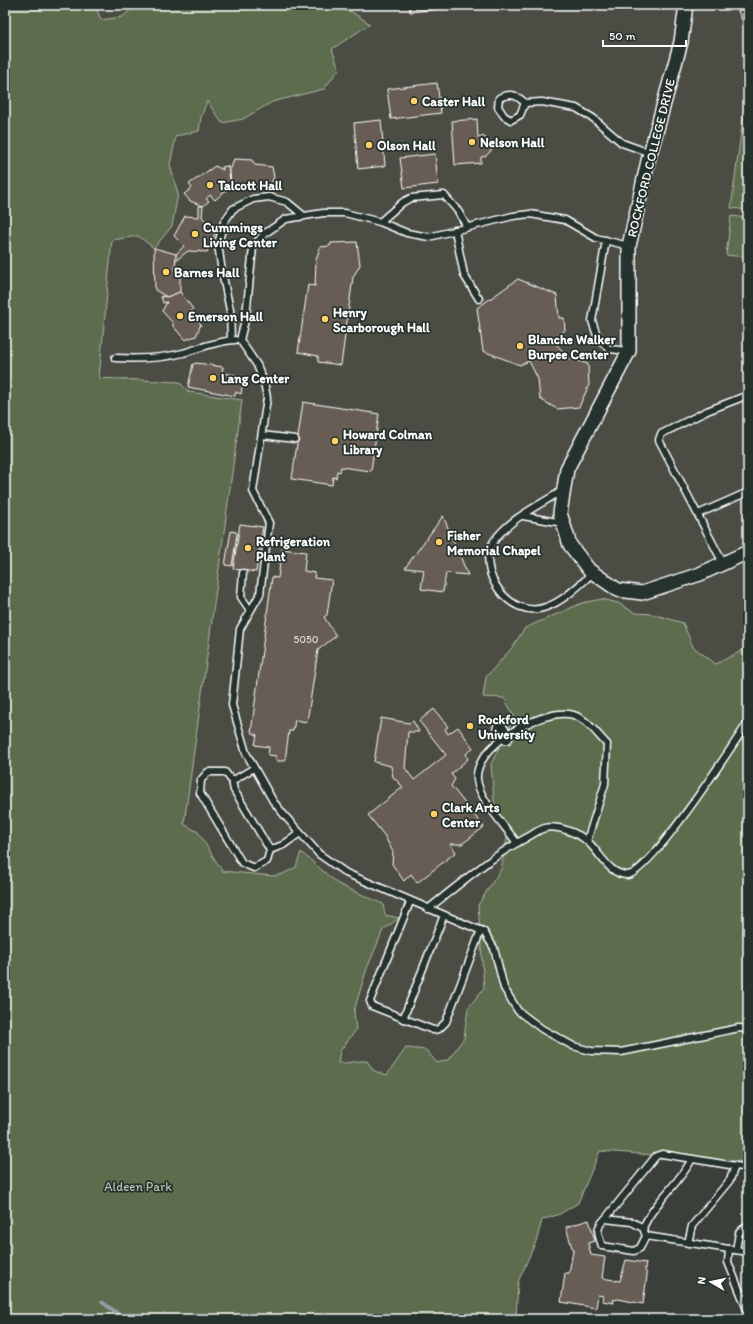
<svg xmlns="http://www.w3.org/2000/svg" width="753" height="1324" font-family="Itim,sans-serif">
  <style>
    .built { fill: #4c4d45 }
    .green { fill: #5d6c4e; stroke: #aeb6a6 }
    .lines { fill: none; stroke-linecap: round; stroke-linejoin: round }
    .stream { stroke: #91a3a7; stroke-width: 3.5 }
    .building { fill: #685d54; stroke: #fff }
    .service-casing { stroke: #fff; stroke-width: 9 }
    .minor-casing { stroke: #fff; stroke-width: 16 }
    .service { stroke: #26332d; stroke-width: 6 }
    .minor { stroke: #26332d; stroke-width: 13 }
    .poi-dot { fill: #ffd166; stroke: #26332d; stroke-width: 1.5 }
    .labels { text-anchor: middle; dominant-baseline: central; stroke-width: 3.5; stroke-linejoin: round; paint-order: stroke }
    .number-label { font-size: 11px; fill: #d9d6d4 }
    .poi-label { font-size: 13px; font-weight: bold; fill: #fff; stroke: #26332d; text-anchor: start }
    .street-label { font-size: 13px; fill: #fff; stroke: #26332d }
    .park-label { font-size: 13px; fill: #b6bdaf; stroke: #26332d }
  </style>
  <rect width="100%" height="100%" fill="#3a4039"/>
  <filter id="ink" filterUnits="userSpaceOnUse"><feTurbulence type="fractalNoise" baseFrequency=".025" numOctaves="2"/><feDisplacementMap in="SourceGraphic" scale="8" xChannelSelector="R" yChannelSelector="G"/><feConvolveMatrix kernelMatrix="1 2 1 2 8 2 1 2 1" color-interpolation-filters="sRGB"/></filter>
  <g filter="url(#ink)">
    <path class="built" d="M5 5H748V1143L140 1051 242 400 5 363Z"/>
    <g class="green">
      <path d="M5 5H95L101 20 122 17 137 5H340L341 10 352 12 370 24 332 49 339 69 324 89 272 102 243 119 222 123 207 101 201 117 199 131 176 136 170 165 178 194 172 226 154 248 138 236 112 240 99 378 179 382 189 392 242 400 184 824 198 832 222 871 273 876 283 874 296 867 301 852 338 884 383 904 385 915 399 918 383 930 366 971 354 1011 356 1030 340 1051 338 1063C349 1064 357 1060 367 1061L374 1071 387 1075 406 1048 426 1050 437 1063 448 1060 464 1038 468 1008 484 988 478 905 501 869 507 839 494 801 491 764 514 716 504 698 483 697 486 677 511 649 525 628 582 603 602 599 618 603 635 613 652 614 683 623 693 647 716 664 747 648 748 635V1162L600 1151 578 1203 560 1214 542 1220 537 1239 518 1282 516 1319H5Z"/>
      <path d="M744 110 748 111V210L731 208Z"/>
      <path d="M731 216 748 218 745 257 726 255Z"/>
    </g>
    <g class="lines">
      <path class="stream" d="M102 1302 125 1319"/>
    </g>
    <g class="building">
      <path d="M409 5H453V8L410 12Z"/>
      <path d="M735 5H748V33Z"/>
      <path d="M437 83 441 113 391 119 387 89Z"/>
      <path d="M477 119 478 138 483 136 495 146 486 156 481 157V163L455 165 452 121Z"/>
      <path d="M381 120 385 166 358 169 354 123Z"/>
      <path d="M435 154 438 184 404 188 400 158Z"/>
      <path d="M234 159 252 160 255 165 272 167 274 177 270 186 250 188 249 185 231 186 230 171Z"/>
      <path d="M215 166 223 170 222 167 228 166 231 186 215 200 210 195 206 199 209 201 203 206 190 201 184 194 192 188 189 184Z"/>
      <path d="M199 206H203L202 217 216 231 207 252 188 251 175 261 176 254 184 246 174 236 185 216 199 217Z"/>
      <path d="M357 242 360 265 353 277 341 365 318 362V356L298 352 308 285 315 286 316 260 320 247 330 246 331 243Z"/>
      <path d="M154 248 176 254 175 271 180 273V292L167 297 155 290Z"/>
      <path d="M518 279 557 295 559 318H564L565 330 553 341 569 358 588 364 589 385 579 407 557 409 540 399 538 379 529 361 520 365 483 351 477 308Z"/>
      <path d="M180 292 193 309 190 313 201 324 196 336 185 340 173 326V323L162 311 167 302 163 303 161 296 167 297Z"/>
      <path d="M197 363 223 367 222 373 236 375 235 380 243 381 241 394 236 392 235 396 188 387 193 364Z"/>
      <path d="M303 402 379 414 371 471 341 467 340 472 337 471 336 478 333 477 332 485 292 479Z"/>
      <path d="M443 516 468 575 446 573 443 592 421 589 424 570 405 568Z"/>
      <path d="M240 524 263 527 256 572 233 569Z"/>
      <path d="M231 531 236 532 237 534 232 566 225 565Z"/>
      <path d="M282 549 306 552 304 571 315 573 314 578 332 580 327 615 324 617 336 636 318 650 307 722 295 720 293 731H289L285 761H276V756L268 755 269 747 255 745 257 735 251 732 272 577 278 578Z"/>
      <path d="M434 709 448 727 445 729 448 734 458 727 473 748 466 754 468 759 451 774 455 779 451 786 484 827 462 844H450L456 852 417 883 411 874 404 881 392 864 393 852 384 835 368 815 403 787 393 777 391 766 374 762 381 718 409 723 413 721 416 726 419 732H408L405 768 414 780 446 755 419 721Z"/>
      <path d="M589 1220 595 1241 588 1243 591 1255 605 1257 602 1278 620 1281 626 1260 646 1263 645 1269 647 1276 643 1304 618 1299 613 1300 614 1303 602 1301 603 1296 598 1295 596 1308 561 1302 565 1273H569L573 1251 566 1227Z"/>
    </g>
    <g class="lines">
      <g class="service-casing">
        <g id="service">
          <path d="M525 103 520 115 511 120 504 116 498 107 499 98C510 93 516 94 525 103L542 102 576 108 593 118 622 143 650 153"/>
          <path d="M380 222 403 202 411 198 444 195 458 211 467 227"/>
          <path d="M455 230 464 275 479 299"/>
          <path d="M606 240 592 321 598 338 609 349 629 351"/>
          <path d="M629 246 596 238 565 220 530 214 513 216 429 237 407 233 380 222 345 213H323L286 219 264 234 253 247 246 316 240 340 257 365 264 382 267 398 253 491 269 523 260 594 240 629 232 705 246 753 273 801 285 816 319 854 346 873 484 932 494 948 504 988 518 1011 542 1029 573 1046 591 1051 621 1052 739 1028 748 1029"/>
          <path d="M231 340 230 310 222 272 218 244 224 222 233 209 253 199 269 197 287 202 304 216"/>
          <path d="M115 358C138 359 161 359 183 353 200 348 217 341 235 340"/>
          <path d="M262 435 295 439"/>
          <path d="M563 490C540 505 510 518 494 541 474 571 511 621 546 607 564 601 579 585 593 573"/>
          <path d="M698 514 748 492"/>
          <path d="M523 516 563 523"/>
          <path d="M723 563 659 440 661 434 707 411 748 395"/>
          <path d="M243 573 241 597 250 610"/>
          <path d="M254 768 232 781 234 790 270 850 283 845 300 833"/>
          <path d="M232 781 225 772H208L201 780 200 793 242 863 254 868 267 861 270 850"/>
          <path d="M517 843C505 826 478 798 477 779 474 746 540 710 569 714 585 716 596 733 607 744L605 784 587 841"/>
          <path d="M410 902 370 1001 372 1006 433 1030 439 1029 446 1022 481 930"/>
          <path d="M428 909C460 884 490 857 526 838 532 835 538 830 545 828 557 825 578 833 587 841 599 851 609 875 627 875 648 876 733 745 748 722"/>
          <path d="M403 1019 444 915"/>
          <path d="M605 1219 656 1156 662 1154 748 1168"/>
          <path d="M605 1219 632 1222 643 1228 646 1236 640 1248 634 1251 602 1246C598 1234 595 1228 605 1219Z"/>
          <path d="M643 1228C654 1202 679 1184 692 1159"/>
          <path d="M646 1236 748 1252"/>
          <path d="M688 1243 692 1226 730 1180 735 1166"/>
          <path d="M729 1249 728 1262 748 1312"/>
          <path d="M736 1250 739 1233 748 1224"/>
        </g>
      </g>
      <g class="minor-casing">
        <g id="minor">
          <path d="M686 5 681 42 648 161 629 246V351L567 469 560 513 570 545 589 570 618 590 642 593 700 574 748 552"/>
          <path d="M500 728 506 737"/>
        </g>
      </g>
      <use href="#service" class="service"/>
      <use href="#minor" class="minor"/>
    </g>
  </g>
  <g class="poi-dot">
    <circle cx="414" cy="101" r="4"/>
    <circle cx="472" cy="142" r="4"/>
    <circle cx="369" cy="145" r="4"/>
    <circle cx="210" cy="185" r="4"/>
    <circle cx="195" cy="234" r="4"/>
    <circle cx="166" cy="272" r="4"/>
    <circle cx="180" cy="316" r="4"/>
    <circle cx="325" cy="319" r="4"/>
    <circle cx="520" cy="346" r="4"/>
    <circle cx="213" cy="378" r="4"/>
    <circle cx="335" cy="441" r="4"/>
    <circle cx="439" cy="542" r="4"/>
    <circle cx="248" cy="548" r="4"/>
    <circle cx="470" cy="726" r="4"/>
    <circle cx="434" cy="814" r="4"/>
  </g>
  <g class="labels">
    <g class="number-label">
      <text x="306" y="639">5050</text>
    </g>
    <g class="poi-label">
      <text x="422" y="101">Caster Hall</text>
      <text x="480" y="142">Nelson Hall</text>
      <text x="377" y="145">Olson Hall</text>
      <text x="218" y="185">Talcott Hall</text>
      <text x="203" y="227">Cummings<tspan x="203" dy="15">Living Center</tspan></text>
      <text x="174" y="272">Barnes Hall</text>
      <text x="333" y="312">Henry<tspan x="333" dy="15">Scarborough Hall</tspan></text>
      <text x="188" y="316">Emerson Hall</text>
      <text x="528" y="339">Blanche Walker<tspan x="528" dy="15">Burpee Center</tspan></text>
      <text x="221" y="378">Lang Center</text>
      <text x="343" y="434">Howard Colman<tspan x="343" dy="15">Library</tspan></text>
      <text x="447" y="535">Fisher<tspan x="447" dy="15">Memorial Chapel</tspan></text>
      <text x="256" y="541">Refrigeration<tspan x="256" dy="15">Plant</tspan></text>
      <text x="478" y="719">Rockford<tspan x="478" dy="15">University</tspan></text>
      <text x="442" y="807">Clark Arts<tspan x="442" dy="15">Center</tspan></text>
    </g>
    <g class="street-label">
      <text transform="translate(651 158) rotate(-76)">ROCKFORD COLLEGE DRIVE</text>
    </g>
    <g class="park-label">
      <text x="138" y="1186">Aldeen Park</text>
    </g>
  </g>
  <rect width="753" height="1324" fill="none" stroke="#26332d" stroke-width="20"/>
  <rect x="10" y="10" width="733" height="1304" fill="none" stroke="#fff" stroke-width="1.5" filter="url(#ink)"/>
  <g transform="translate(711 1282) rotate(279)" stroke="#26332d" stroke-width="3" paint-order="stroke">
  <path d="M0-3L7 15L0 10L-7 15Z" fill="#ffffff"/>
  <text y="-6" font-size="11" font-weight="bold" text-anchor="middle" fill="#ffffff">N</text>
  </g>
  <path d="M603 40v6h83v-6" fill="none" stroke="#ffffff" stroke-width="2"/>
  <text x="609" y="40" font-size="12" fill="#ffffff" stroke="#26332d" stroke-width="3" paint-order="stroke">50 m</text>
</svg>
